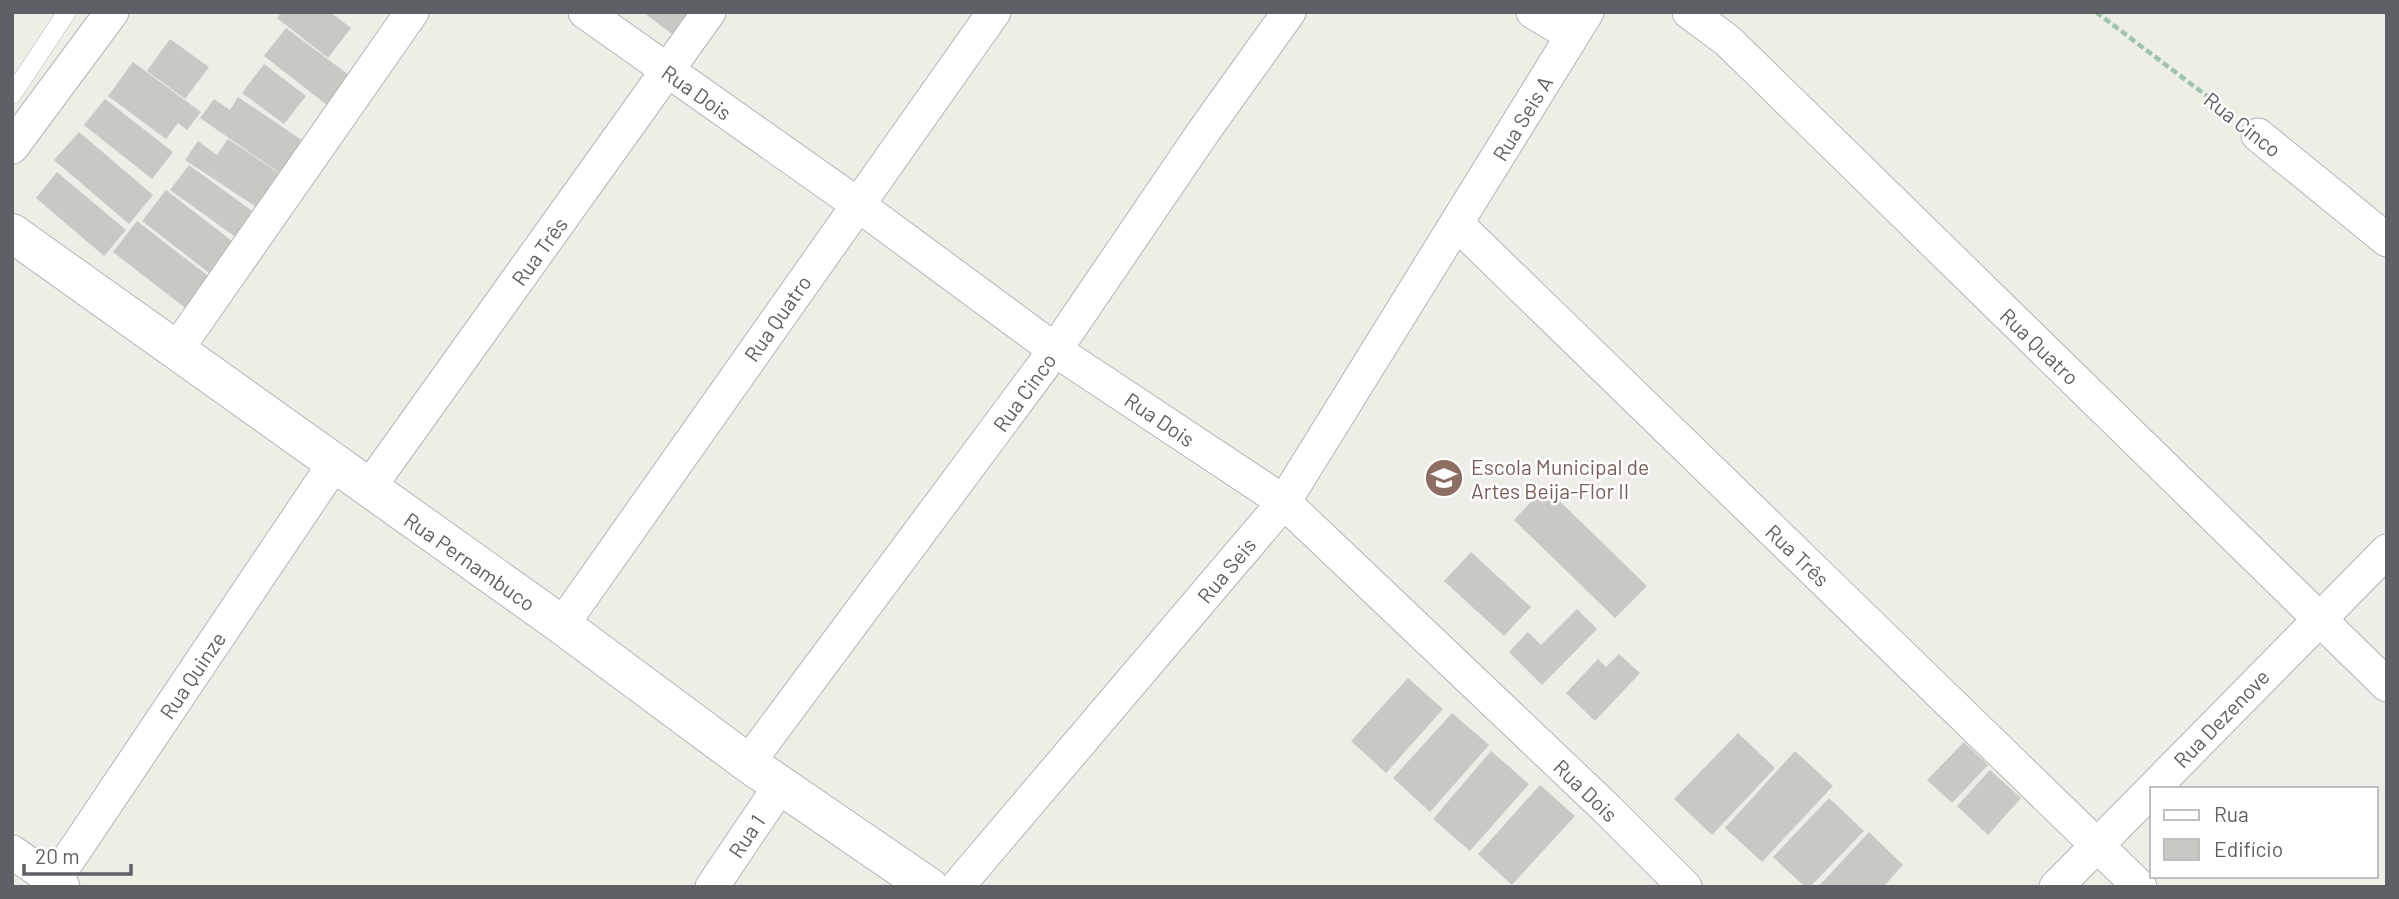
<svg xmlns="http://www.w3.org/2000/svg" width="2399" height="899" font-family="Barlow,sans-serif">
  <style>
    .building { fill: #cac8c2 }
    .lines { fill: none; stroke-linecap: round; stroke-linejoin: round }
    .service-casing { stroke: #b3b5b9; stroke-width: 19 }
    .minor-casing { stroke: #b3b5b9; stroke-width: 35 }
    .tertiary-casing { stroke: #b3b5b9; stroke-width: 40 }
    .path { stroke: #9ec4ac; stroke-width: 4.5; stroke-dasharray: 7 3.5; stroke-linecap: butt }
    .service { stroke: #fff; stroke-width: 18 }
    .minor { stroke: #fff; stroke-width: 33 }
    .tertiary { stroke: #fff; stroke-width: 38 }
    .labels { text-anchor: middle; dominant-baseline: central; stroke-width: 5; stroke-linejoin: round; paint-order: stroke }
    .street-label { font-size: 21px; fill: #5d6065; stroke: #fff }
    .education-label { font-size: 21px; fill: #785e54; stroke: #fff; text-anchor: start }
  </style>
  <rect width="100%" height="100%" fill="#eeede6"/>
  <g class="building">
    <path d="M282 12H330L351 28 328 58 277 18Z"/>
    <path d="M643 12H688L672 34Z"/>
    <path d="M286 28 349 75 327 105 264 56Z"/>
    <path d="M170 39 209 67 185 99 147 71Z"/>
    <path d="M133 62 201 112 187 130 178 123 166 139 108 96Z"/>
    <path d="M264 64 306 96 284 124 242 93Z"/>
    <path d="M238 97 306 143 284 176 200 118 214 99 230 110Z"/>
    <path d="M105 99 173 152 152 179 84 125Z"/>
    <path d="M79 132 153 195 129 224 54 160Z"/>
    <path d="M228 139 283 176 261 210 185 160 198 141 217 155Z"/>
    <path d="M189 165 255 213 237 238 170 190Z"/>
    <path d="M57 172 126 230 104 256 36 198Z"/>
    <path d="M166 190 241 248 217 279 142 221Z"/>
    <path d="M137 221 212 279 188 310 113 252Z"/>
    <path d="M1545 487 1647 586 1615 618 1514 520Z"/>
    <path d="M1471 552 1531 607 1504 636 1444 581Z"/>
    <path d="M1577 609 1597 629 1542 685 1509 652 1528 632 1541 645Z"/>
    <path d="M1619 654 1640 673 1595 721 1566 693 1598 659 1606 667Z"/>
    <path d="M1408 678 1443 709 1386 773 1351 741Z"/>
    <path d="M1452 713 1489 745 1430 812 1393 778Z"/>
    <path d="M1738 733 1775 768 1712 835 1674 799Z"/>
    <path d="M1964 742 1988 765 1952 803 1927 780Z"/>
    <path d="M1491 751 1529 784 1470 851 1433 819Z"/>
    <path d="M1795 751 1833 786 1762 862 1725 828Z"/>
    <path d="M1990 770 2021 798 1988 835 1957 806Z"/>
    <path d="M1540 785 1575 816 1512 885 1478 854Z"/>
    <path d="M1829 798 1864 831 1810 887H1805L1773 857Z"/>
    <path d="M1869 832 1903 865 1883 887H1818Z"/>
  </g>
  <g class="lines">
    <g class="service-casing">
      <path id="service" d="M12 95 67 12"/>
    </g>
    <g class="minor-casing">
      <g id="minor">
        <path d="M585 12 857 204 1055 350 1284 502 1607 809 1685 887"/>
        <path d="M1533 12 1572 35"/>
        <path d="M1689 12 1728 41 2387 685"/>
        <path d="M2258 135 2387 240"/>
        <path d="M12 147 112 12"/>
        <path d="M1457 224 2140 887"/>
        <path d="M177 349 412 12"/>
        <path d="M368 489 709 12"/>
        <path d="M562 625 994 12"/>
        <path d="M748 763 1055 350 1204 131 1289 12"/>
        <path d="M12 852 63 887"/>
        <path d="M50 887 334 464"/>
        <path d="M712 887 780 786"/>
        <path d="M957 887 1284 502 1587 12"/>
        <path d="M2056 887 2387 551"/>
      </g>
    </g>
    <g class="tertiary-casing">
      <path id="tertiary" d="M12 233 562 625 748 763 929 887"/>
    </g>
    <path class="path" d="M2096 12 2232 115"/>
    <use href="#service" class="service"/>
    <use href="#minor" class="minor"/>
    <use href="#tertiary" class="tertiary"/>
  </g>
  <defs>
    <g id="school-disc" transform="scale(2.0125)"><circle r="9.5" fill="#8d6e63" stroke="#fff"/><path d="M0-5L7-2L0 1L-7-2ZM-4 1L0 2.5L4 1V4Q0 6-4 4Z" fill="#fff"/></g>
  </defs>
  <g fill-rule="evenodd">
    <use href="#school-disc" x="1444" y="478"/>
  </g>
  <g class="labels">
    <g class="street-label">
      <text transform="translate(697 92) rotate(35)">Rua Dois</text>
      <text transform="translate(1522 118) rotate(-59)">Rua Seis A</text>
      <text transform="translate(2243 124) rotate(38)">Rua Cinco</text>
      <text transform="translate(539 251) rotate(-54)">Rua Três</text>
      <text transform="translate(777 318) rotate(-55)">Rua Quatro</text>
      <text transform="translate(2040 346) rotate(44)">Rua Quatro</text>
      <text transform="translate(1024 392) rotate(-54)">Rua Cinco</text>
      <text transform="translate(1160 419) rotate(34)">Rua Dois</text>
      <text transform="translate(1798 555) rotate(44)">Rua Três</text>
      <text transform="translate(470 561) rotate(35)">Rua Pernambuco</text>
      <text transform="translate(1226 570) rotate(-50)">Rua Seis</text>
      <text transform="translate(192 675) rotate(-56)">Rua Quinze</text>
      <text transform="translate(2221 718) rotate(-46)">Rua Dezenove</text>
      <text transform="translate(1586 790) rotate(44)">Rua Dois</text>
      <text transform="translate(746 836) rotate(-56)">Rua 1</text>
    </g>
    <g class="education-label">
      <text x="1471" y="466">Escola Municipal de<tspan x="1471" dy="24">Artes Beija-Flor II</tspan></text>
    </g>
  </g>
  <rect width="2399" height="899" fill="none" stroke="#5d6065" stroke-width="28"/>
  <rect x="2150" y="787" width="228" height="91" fill="#ffffff" stroke="#bebfc1" stroke-width="2"/>
  <rect x="2164" y="810" width="35" height="10" fill="#ffffff" stroke="#bebfc1" stroke-width="2"/>
  <text x="2214" y="822" font-size="21" fill="#5d6065">Rua</text>
  <rect x="2164" y="839" width="35" height="21" fill="#cac8c2" stroke="#bebfc1" stroke-width="2"/>
  <text x="2214" y="857" font-size="21" fill="#5d6065">Edifício</text>
  <path d="M24 864v10h107v-10" fill="none" stroke="#5d6065" stroke-width="3.5"/>
  <text x="35" y="864" font-size="21" fill="#5d6065" stroke="#ffffff" stroke-width="5" paint-order="stroke">20 m</text>
</svg>
